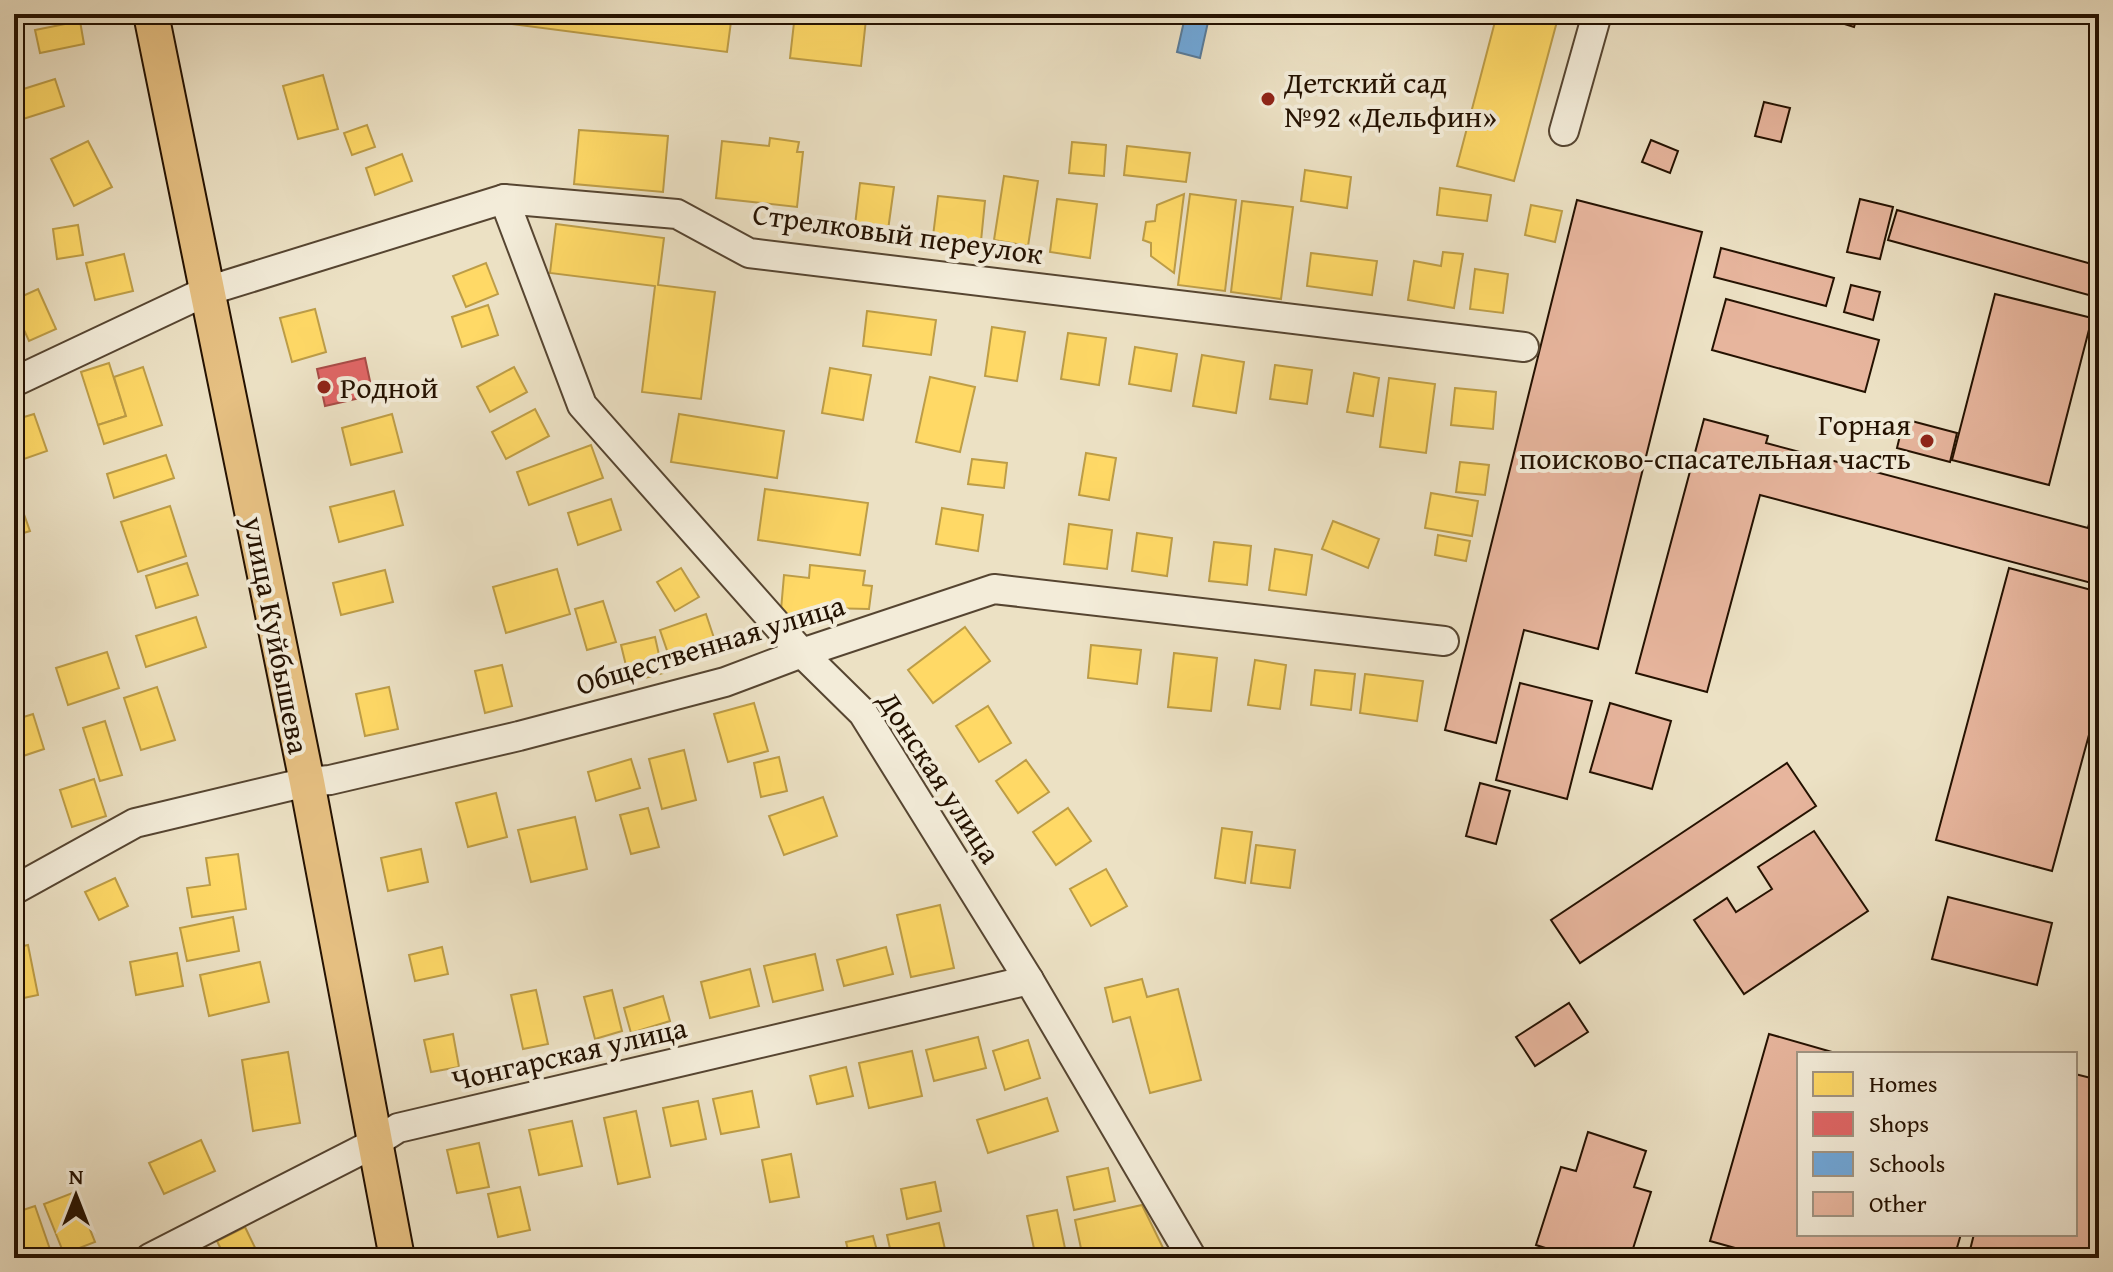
<svg xmlns="http://www.w3.org/2000/svg" width="2113" height="1272" font-family="'Gentium Book Plus',serif">
  <style>
    .homes { fill: #ffd966; stroke: #bd9d47; stroke-width: 2 }
    .shops { fill: #e06666; stroke: #a84c47; stroke-width: 2 }
    .schools { fill: #6fa8dc; stroke: #587b9a; stroke-width: 2 }
    .building { fill: #e7b59d; stroke: #241100; stroke-width: 2 }
    .lines { fill: none; stroke-linecap: round; stroke-linejoin: round }
    .minor-casing { stroke: #564531; stroke-width: 32 }
    .major-casing { stroke: #241100; stroke-width: 38 }
    .minor { stroke: #f3ecd9; stroke-width: 28 }
    .major { stroke: #e6c082; stroke-width: 34 }
    .poi-dot { fill: #8f2418; stroke: #f3ecd9; stroke-width: 3 }
    .labels { text-anchor: middle; dominant-baseline: central; stroke-width: 8; stroke-linejoin: round; paint-order: stroke }
    .poi-label { font-size: 30px; fill: #241100; stroke: #f3ecd9; text-anchor: start }
    .street-label { font-size: 30px; fill: #241100; stroke: #f3ecd9 }
  </style>
  <rect width="100%" height="100%" fill="#ece1c4"/>
  <filter id="stains"><feTurbulence type="fractalNoise" baseFrequency=".0025" numOctaves="4"/><feColorMatrix values="0 0 0 0 .2 0 0 0 0 .09 0 0 0 0 .02 0 0 0 .5 -.17"/></filter>
  <radialGradient id="worn" r=".72"><stop offset=".6" stop-color="#630" stop-opacity="0"/><stop offset="1" stop-color="#630" stop-opacity=".3"/></radialGradient>
  <g class="homes">
    <path d="M14 14H52L16 22Z"/>
    <path d="M213 14H250L215 23Z"/>
    <path d="M490 14H732L727 52 489 21Z"/>
    <path d="M795 14H829L866 19 861 66 790 58Z"/>
    <path d="M1497 14H1559L1514 181 1457 166Z"/>
    <path d="M80 21 84 44 40 53 35 30Z"/>
    <path d="M323 75 338 129 298 139 283 86Z"/>
    <path d="M55 79 64 106 20 120 14 92Z"/>
    <path d="M367 125 375 147 352 155 344 133Z"/>
    <path d="M579 130 668 136 663 192 574 184Z"/>
    <path d="M770 138 799 142 797 152H803L797 207 716 198 722 141 769 146Z"/>
    <path d="M88 141 112 187 74 206 51 159Z"/>
    <path d="M1072 142 1106 145 1104 176 1069 173Z"/>
    <path d="M1127 146 1190 153 1186 182 1124 175Z"/>
    <path d="M402 154 412 181 375 195 366 168Z"/>
    <path d="M1305 170 1351 177 1347 208 1301 201Z"/>
    <path d="M1004 176 1038 181 1028 246 994 240Z"/>
    <path d="M860 183 894 187 888 230 855 225Z"/>
    <path d="M1440 188 1491 195 1487 221 1437 215Z"/>
    <path d="M1184 194 1174 273 1151 256V243L1143 240 1146 222 1155 221 1157 205Z"/>
    <path d="M1190 194 1236 200 1225 291 1178 285Z"/>
    <path d="M938 196 985 201 981 241 933 236Z"/>
    <path d="M1057 199 1097 204 1090 258 1050 252Z"/>
    <path d="M1242 201 1293 207 1281 299 1231 292Z"/>
    <path d="M1531 205 1562 211 1555 242 1525 235Z"/>
    <path d="M556 224 664 238 658 285 715 292 701 399 642 392 655 286 550 273Z"/>
    <path d="M78 225 83 255 57 259 53 229Z"/>
    <path d="M1443 252 1463 254 1454 308 1408 300 1414 261 1441 266Z"/>
    <path d="M1311 253 1377 261 1372 295 1307 286Z"/>
    <path d="M124 254 133 291 95 300 86 263Z"/>
    <path d="M486 263 498 294 466 307 453 276Z"/>
    <path d="M1475 269 1508 274 1503 313 1470 309Z"/>
    <path d="M38 289 56 329 29 341 14 308V300Z"/>
    <path d="M488 305 498 335 462 347 452 317Z"/>
    <path d="M315 309 326 352 292 362 280 318Z"/>
    <path d="M867 311 936 320 931 355 863 346Z"/>
    <path d="M992 327 1025 332 1017 381 985 376Z"/>
    <path d="M1068 333 1106 338 1099 385 1061 379Z"/>
    <path d="M1135 347 1177 354 1171 391 1129 384Z"/>
    <path d="M1202 355 1244 362 1236 413 1193 406Z"/>
    <path d="M109 363 126 416 98 425 81 372Z"/>
    <path d="M1275 365 1312 370 1307 404 1270 399Z"/>
    <path d="M143 367 162 425 104 444 98 425 126 416 114 377Z"/>
    <path d="M514 367 527 392 490 412 477 387Z"/>
    <path d="M830 368 871 375 863 420 822 413Z"/>
    <path d="M1354 373 1379 378 1373 416 1347 412Z"/>
    <path d="M930 377 975 387 960 452 916 442Z"/>
    <path d="M1389 378 1435 384 1426 453 1380 447Z"/>
    <path d="M1455 388 1496 392 1493 429 1451 425Z"/>
    <path d="M535 409 549 436 506 459 492 432Z"/>
    <path d="M34 414 47 451 24 459 14 420Z"/>
    <path d="M392 414 402 452 351 465 342 428Z"/>
    <path d="M679 414 784 431 777 478 671 462Z"/>
    <path d="M591 445 603 478 529 505 517 472Z"/>
    <path d="M1086 453 1116 458 1109 500 1079 495Z"/>
    <path d="M166 455 174 478 114 498 107 474Z"/>
    <path d="M972 459 1007 463 1004 488 968 484Z"/>
    <path d="M1460 462 1489 465 1485 495 1456 492Z"/>
    <path d="M765 489 868 503 860 555 758 540Z"/>
    <path d="M394 491 403 525 339 542 330 507Z"/>
    <path d="M1431 493 1478 501 1472 536 1425 528Z"/>
    <path d="M611 499 621 530 578 545 568 513Z"/>
    <path d="M21 506 30 531 14 536V508Z"/>
    <path d="M170 506 186 556 138 572 121 522Z"/>
    <path d="M942 508 983 515 978 551 936 544Z"/>
    <path d="M1333 521 1379 539 1368 568 1322 549Z"/>
    <path d="M1069 524 1112 530 1107 569 1064 564Z"/>
    <path d="M1137 533 1172 538 1167 576 1132 571Z"/>
    <path d="M1438 535 1470 541 1466 561 1435 555Z"/>
    <path d="M1214 542 1251 546 1247 585 1209 581Z"/>
    <path d="M1275 549 1312 555 1306 595 1269 590Z"/>
    <path d="M187 563 198 595 156 608 146 576Z"/>
    <path d="M810 565 865 571 863 585 872 586 869 609 825 608 824 619 807 617 806 627 795 626 781 610 784 575 809 578Z"/>
    <path d="M681 568 699 597 675 611 657 582Z"/>
    <path d="M557 569 570 614 506 633 493 587Z"/>
    <path d="M385 570 393 602 341 615 333 583Z"/>
    <path d="M603 601 616 642 587 650 575 609Z"/>
    <path d="M706 614 718 650 672 665 660 630Z"/>
    <path d="M196 617 206 647 146 667 136 636Z"/>
    <path d="M965 627 990 661 933 703 908 670Z"/>
    <path d="M655 637 663 673 630 682 621 645Z"/>
    <path d="M1091 645 1141 650 1137 684 1088 678Z"/>
    <path d="M107 652 119 688 68 705 56 668Z"/>
    <path d="M1174 653 1217 658 1211 711 1168 707Z"/>
    <path d="M1255 660 1286 665 1280 709 1248 705Z"/>
    <path d="M502 665 512 706 485 713 475 671Z"/>
    <path d="M1315 670 1355 674 1351 710 1311 705Z"/>
    <path d="M1365 674 1423 681 1417 721 1360 713Z"/>
    <path d="M157 687 175 740 141 750 124 698Z"/>
    <path d="M389 687 398 729 365 736 356 694Z"/>
    <path d="M754 703 768 751 728 762 714 714Z"/>
    <path d="M988 706 1011 743 979 762 956 726Z"/>
    <path d="M33 714 44 749 14 759V720Z"/>
    <path d="M105 721 122 775 100 781 83 728Z"/>
    <path d="M684 750 696 800 662 809 649 759Z"/>
    <path d="M779 757 787 791 761 797 754 763Z"/>
    <path d="M631 759 640 788 596 801 588 772Z"/>
    <path d="M1026 760 1049 792 1018 813 996 781Z"/>
    <path d="M94 779 106 816 72 827 60 790Z"/>
    <path d="M496 793 507 837 468 847 456 803Z"/>
    <path d="M823 797 837 836 784 855 769 816Z"/>
    <path d="M648 808 659 847 631 854 620 815Z"/>
    <path d="M1068 808 1091 841 1056 865 1033 832Z"/>
    <path d="M575 817 587 869 531 882 518 830Z"/>
    <path d="M1222 828 1252 832 1245 883 1215 878Z"/>
    <path d="M1256 845 1295 850 1290 888 1251 883Z"/>
    <path d="M421 849 428 882 388 891 381 858Z"/>
    <path d="M238 854 246 909 192 917 187 888 210 885 206 858Z"/>
    <path d="M1106 869 1127 906 1091 926 1070 889Z"/>
    <path d="M115 878 128 906 99 920 85 892Z"/>
    <path d="M940 905 954 968 911 977 897 915Z"/>
    <path d="M233 917 239 951 187 961 180 928Z"/>
    <path d="M28 945 38 995 14 1000V948Z"/>
    <path d="M442 947 448 974 415 981 409 955Z"/>
    <path d="M886 947 893 974 844 986 837 960Z"/>
    <path d="M177 953 183 986 136 995 130 962Z"/>
    <path d="M815 954 823 990 773 1002 764 966Z"/>
    <path d="M260 962 269 1002 209 1016 200 975Z"/>
    <path d="M750 969 759 1006 710 1018 701 982Z"/>
    <path d="M1142 979 1147 997 1178 989 1201 1080 1150 1093 1130 1017 1113 1022 1105 988Z"/>
    <path d="M536 990 548 1044 523 1049 511 995Z"/>
    <path d="M612 990 622 1031 595 1039 584 997Z"/>
    <path d="M663 996 670 1021 631 1033 624 1008Z"/>
    <path d="M453 1034 459 1067 431 1072 424 1040Z"/>
    <path d="M978 1037 986 1068 934 1081 926 1050Z"/>
    <path d="M1028 1040 1040 1078 1005 1090 993 1051Z"/>
    <path d="M912 1051 922 1096 869 1108 859 1063Z"/>
    <path d="M288 1052 300 1123 253 1131 242 1060Z"/>
    <path d="M846 1067 853 1096 817 1104 810 1076Z"/>
    <path d="M752 1091 759 1127 721 1134 713 1099Z"/>
    <path d="M1047 1098 1058 1131 988 1153 977 1120Z"/>
    <path d="M698 1101 706 1139 671 1146 663 1108Z"/>
    <path d="M636 1111 650 1177 618 1184 604 1118Z"/>
    <path d="M572 1121 582 1166 539 1175 529 1130Z"/>
    <path d="M201 1140 215 1171 164 1194 149 1163Z"/>
    <path d="M479 1143 489 1187 457 1193 447 1150Z"/>
    <path d="M791 1154 799 1197 770 1202 762 1160Z"/>
    <path d="M1108 1168 1115 1201 1074 1210 1067 1177Z"/>
    <path d="M935 1182 941 1211 907 1219 901 1189Z"/>
    <path d="M520 1187 530 1230 498 1237 488 1194Z"/>
    <path d="M75 1192 95 1242 64 1254 44 1204Z"/>
    <path d="M1142 1205 1168 1258H1083L1075 1220Z"/>
    <path d="M35 1206 53 1258H16L14 1213Z"/>
    <path d="M1057 1210 1067 1258H1036L1027 1216Z"/>
    <path d="M939 1223 947 1258H892L887 1235Z"/>
    <path d="M245 1227 260 1258H225L217 1241Z"/>
    <path d="M873 1236 879 1258H850L846 1242Z"/>
  </g>
  <path class="shops" d="M365 358 373 395 325 406 317 369Z"/>
  <path class="schools" d="M1185 17 1208 22 1200 58 1177 52Z"/>
  <g class="building">
    <path d="M1834 14H1858L1854 27 1832 20Z"/>
    <path d="M1764 102 1790 108 1781 142 1755 136Z"/>
    <path d="M1651 140 1678 151 1670 173 1642 162Z"/>
    <path d="M1860 199 1893 207 1880 259 1847 252Z"/>
    <path d="M1577 200 1702 232 1598 649 1524 630 1496 743 1445 730Z"/>
    <path d="M1897 210 2099 266 2096 297 1888 240Z"/>
    <path d="M1721 248 1834 278 1826 306 1714 277Z"/>
    <path d="M1851 285 1880 292 1873 320 1844 312Z"/>
    <path d="M1995 294 2092 318 2049 485 1952 460Z"/>
    <path d="M1726 299 1879 340 1865 392 1712 350Z"/>
    <path d="M1704 419 1768 436 1766 443 2088 528 2092 512 2099 514V585L1760 495 1707 692 1636 673Z"/>
    <path d="M1904 419 1957 433 1950 462 1897 448Z"/>
    <path d="M2009 568 2099 592V698L2052 871 1936 840Z"/>
    <path d="M1520 683 1592 701 1567 799 1496 780Z"/>
    <path d="M1610 703 1671 721 1652 789 1590 772Z"/>
    <path d="M1787 763 1816 806 1580 963 1551 920Z"/>
    <path d="M1480 783 1510 791 1496 844 1466 836Z"/>
    <path d="M1814 831 1868 911 1744 994 1694 920 1727 898 1736 912 1772 889 1758 867Z"/>
    <path d="M1948 897 2052 923 2037 985 1932 959Z"/>
    <path d="M1569 1003 1588 1032 1535 1066 1516 1037Z"/>
    <path d="M1769 1034 1839 1054H1799V1234H1961L1954 1258H1771L1710 1241Z"/>
    <path d="M2075 1074 2099 1080V1258H1968L1974 1234H2075Z"/>
    <path d="M1588 1132 1646 1151 1634 1187 1651 1192 1630 1258H1577L1536 1245 1561 1167 1576 1171Z"/>
  </g>
  <g class="lines">
    <g class="minor-casing">
      <g id="minor">
        <path d="M1564 131 1597 14"/>
        <path d="M504 199 582 405 802 653 863 713 1029 980 1192 1258"/>
        <path d="M14 382 207 291 504 199 677 214 749 253 1524 347"/>
        <path d="M14 890 135 823 307 782 330 780 519 736 725 682 802 653 994 589 1444 641"/>
        <path d="M150 1258 373 1144 398 1128 1029 980"/>
      </g>
    </g>
    <g class="major-casing">
      <path id="major" d="M151 14 307 782 397 1258"/>
    </g>
    <use href="#minor" class="minor"/>
    <use href="#major" class="major"/>
  </g>
  <g class="poi-dot">
    <circle cx="1268" cy="99" r="8"/>
    <circle cx="324" cy="387" r="8"/>
    <circle cx="1927" cy="441" r="8"/>
  </g>
  <g class="labels">
    <g class="poi-label">
      <text x="1284" y="82">Детский сад<tspan x="1284" dy="34">№92 «Дельфин»</tspan></text>
      <text x="340" y="387">Родной</text>
      <text x="1911" y="424" text-anchor="end">Горная<tspan x="1911" dy="34">поисково-спасательная часть</tspan></text>
    </g>
    <g class="street-label">
      <text transform="translate(898 233) rotate(8)">Стрелковый переулок</text>
      <text transform="translate(277 635) rotate(79)">улица Куйбышева</text>
      <text transform="translate(710 644) rotate(-17)">Общественная улица</text>
      <text transform="translate(940 777) rotate(57)">Донская улица</text>
      <text transform="translate(569 1053) rotate(-13)">Чонгарская улица</text>
    </g>
  </g>
  <rect width="2113" height="1272" fill="none" stroke="#ece1c4" stroke-width="48"/>
  <rect x="16" y="16" width="2081" height="1240" fill="none" stroke="#241100" stroke-width="4"/>
  <rect x="24" y="24" width="2065" height="1224" fill="none" stroke="#241100" stroke-width="2"/>
  <rect x="1797" y="1052" width="280" height="184" fill="#f3ecd9" stroke="#a09482" stroke-width="2"/>
  <rect x="1813" y="1072" width="40" height="24" fill="#ffd966" stroke="#a09482" stroke-width="2"/>
  <text x="1869" y="1092" font-size="24" fill="#241100">Homes</text>
  <rect x="1813" y="1112" width="40" height="24" fill="#e06666" stroke="#a09482" stroke-width="2"/>
  <text x="1869" y="1132" font-size="24" fill="#241100">Shops</text>
  <rect x="1813" y="1152" width="40" height="24" fill="#6fa8dc" stroke="#a09482" stroke-width="2"/>
  <text x="1869" y="1172" font-size="24" fill="#241100">Schools</text>
  <rect x="1813" y="1192" width="40" height="24" fill="#e7b59d" stroke="#a09482" stroke-width="2"/>
  <text x="1869" y="1212" font-size="24" fill="#241100">Other</text>
  <g transform="translate(76 1196)" stroke="#f3ecd9" stroke-width="6" paint-order="stroke">
  <path d="M0-6L14 30L0 20L-14 30Z" fill="#241100"/>
  <text y="-12" font-size="22" font-weight="bold" text-anchor="middle" fill="#241100">N</text>
  </g>
  <rect width="100%" height="100%" filter="url(#stains)"/>
  <rect width="100%" height="100%" fill="url(#worn)"/>
</svg>
